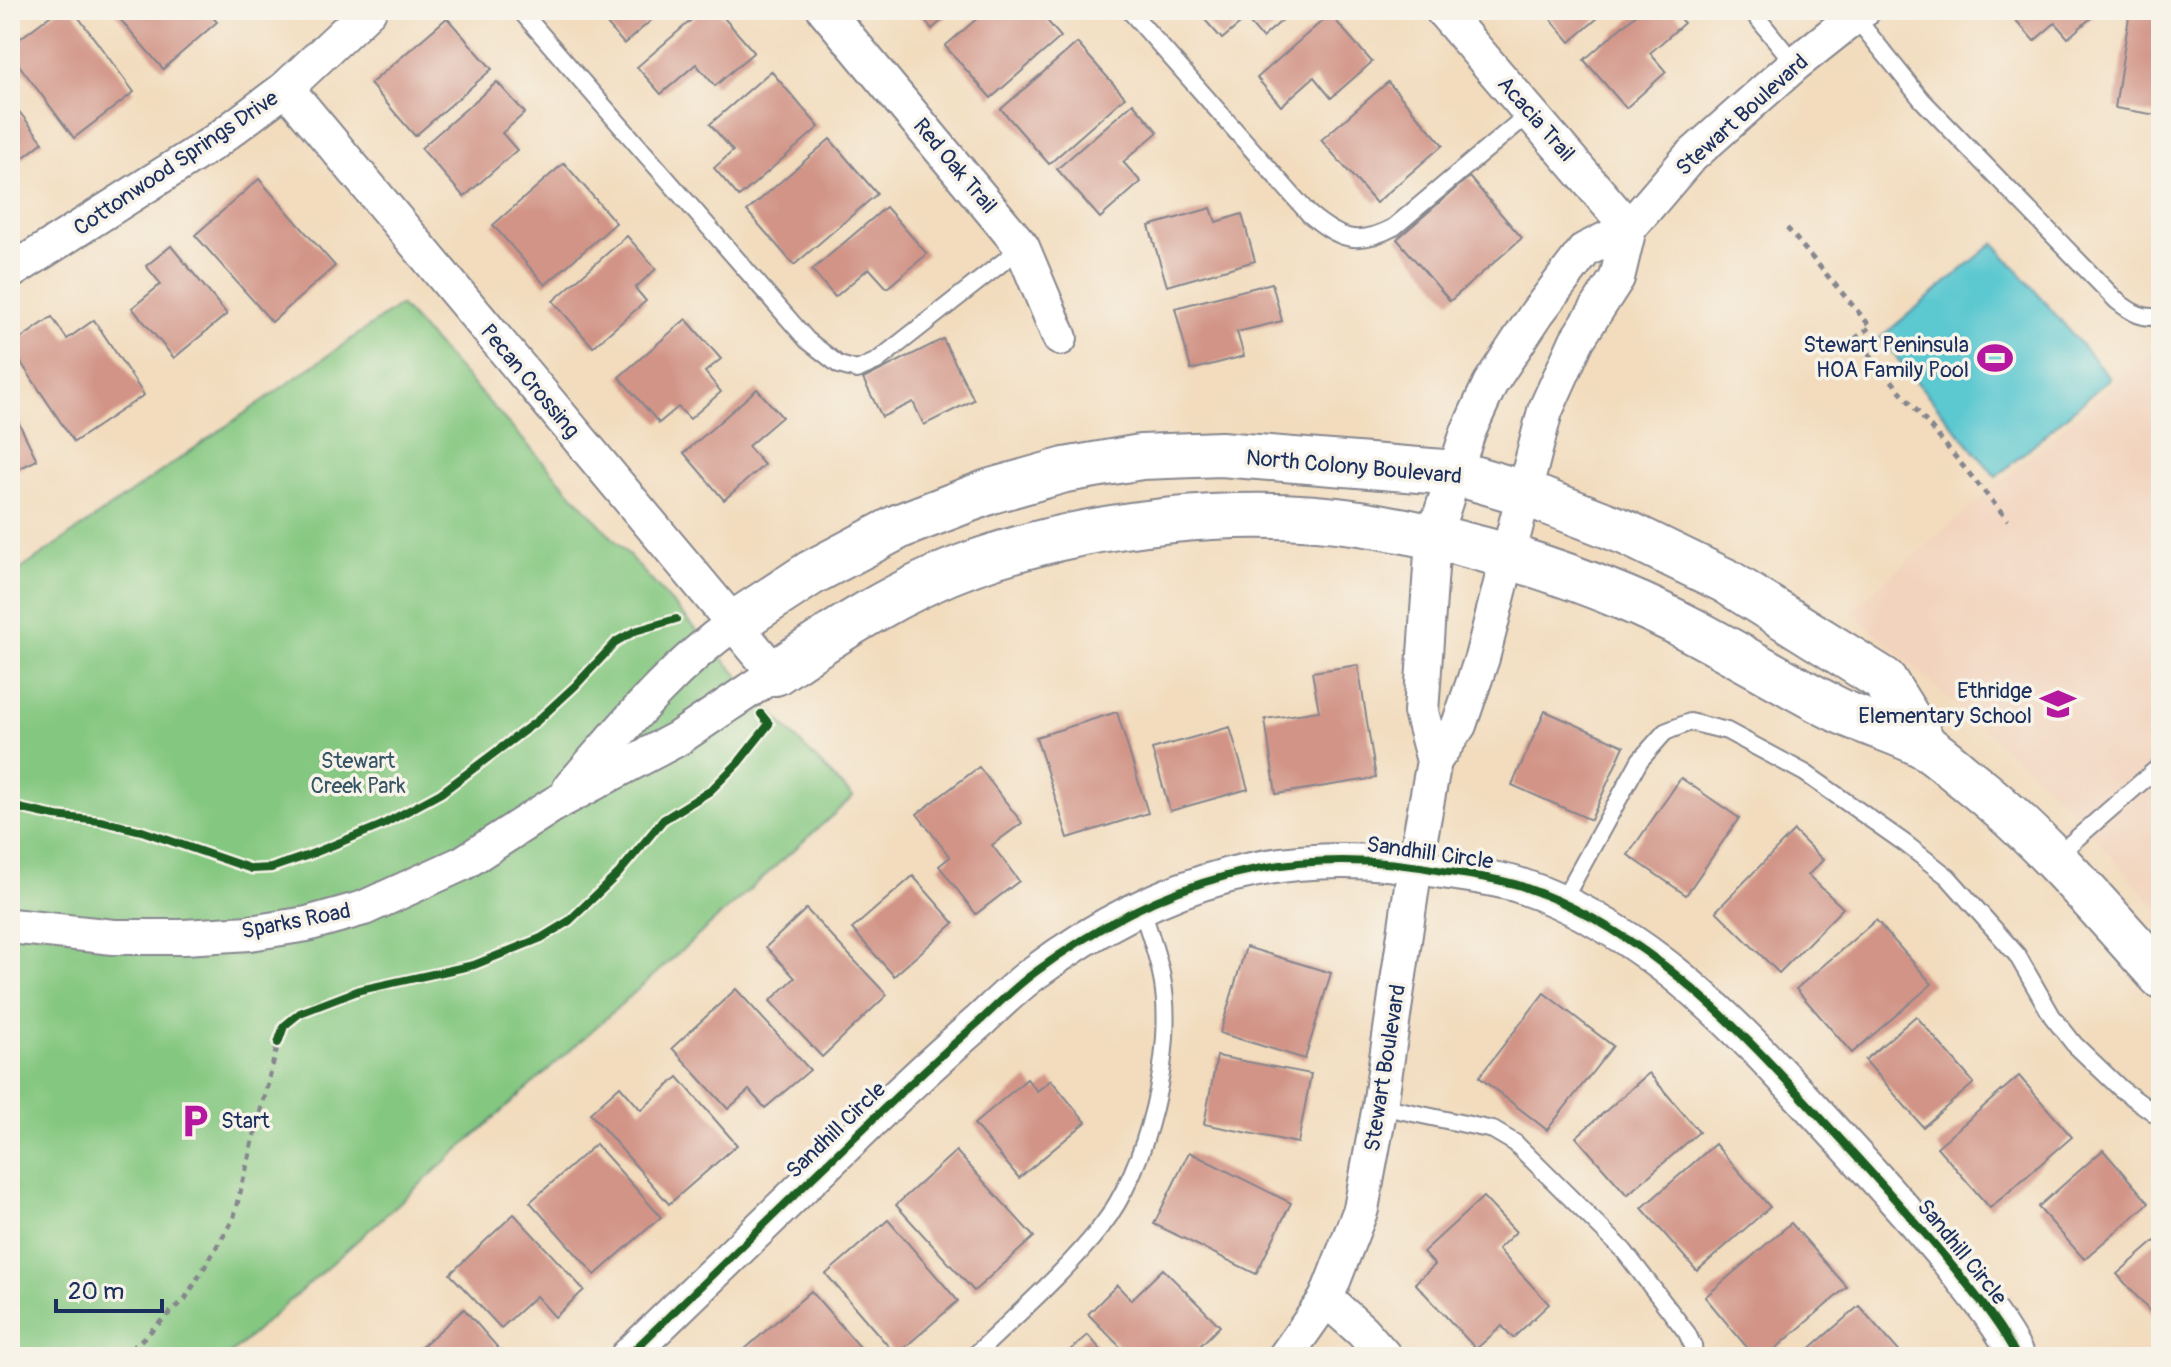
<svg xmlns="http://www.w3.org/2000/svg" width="2171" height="1367" font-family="Pangolin,sans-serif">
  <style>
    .built { fill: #f2d4be }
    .green { fill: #84c780; stroke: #507b6f; stroke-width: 2 }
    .water { fill: #5bc8d0; stroke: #3b7c97; stroke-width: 2 }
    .building { fill: #d19487 }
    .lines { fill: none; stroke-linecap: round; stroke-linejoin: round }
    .lane-casing { stroke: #86868e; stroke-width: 20 }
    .street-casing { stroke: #86868e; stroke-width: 38 }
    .secondary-casing { stroke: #86868e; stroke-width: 48 }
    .path { stroke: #86868e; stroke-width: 5; stroke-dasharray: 6 6; stroke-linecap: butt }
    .lane { stroke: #fff; stroke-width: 16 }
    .street { stroke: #fff; stroke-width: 34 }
    .secondary { stroke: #fff; stroke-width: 44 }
    .cycleway-casing { stroke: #f7f3e8; stroke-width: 13 }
    .cycleway { stroke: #1b5e20; stroke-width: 8 }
    .labels { text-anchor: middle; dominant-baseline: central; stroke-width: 7; stroke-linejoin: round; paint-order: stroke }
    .street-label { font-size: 22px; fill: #1b2f5e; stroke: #f7f3e8 }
    .poi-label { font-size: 22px; fill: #1b2f5e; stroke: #f7f3e8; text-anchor: end }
    .park-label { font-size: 22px; fill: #355566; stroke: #f7f3e8 }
  </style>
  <rect width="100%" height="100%" fill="#f7f3e8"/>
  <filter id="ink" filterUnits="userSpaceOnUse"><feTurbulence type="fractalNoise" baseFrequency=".0125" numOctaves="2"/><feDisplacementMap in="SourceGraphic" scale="16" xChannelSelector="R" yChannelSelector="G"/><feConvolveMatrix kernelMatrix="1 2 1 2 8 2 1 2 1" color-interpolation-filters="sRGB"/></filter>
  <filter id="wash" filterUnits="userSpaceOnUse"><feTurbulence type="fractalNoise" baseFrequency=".006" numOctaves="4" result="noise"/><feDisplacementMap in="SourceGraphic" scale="32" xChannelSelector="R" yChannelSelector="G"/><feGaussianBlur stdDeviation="1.8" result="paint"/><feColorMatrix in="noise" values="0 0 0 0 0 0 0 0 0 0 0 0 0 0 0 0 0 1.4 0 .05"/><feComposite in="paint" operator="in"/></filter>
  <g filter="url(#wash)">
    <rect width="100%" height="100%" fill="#f2dcbd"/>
    <path class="built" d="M2161 343V913L2059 797 1850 611Z"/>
    <path class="green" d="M400 305 799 742 853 797 227 1357H10V577Z"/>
    <path class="water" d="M1994 243 2110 378 1996 477 1880 338Z"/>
    <g id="blocks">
      <g class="building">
        <path d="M58 10H73L134 92 74 138 10 53V46Z"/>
        <path d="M112 10H206L217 22 163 69Z"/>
        <path d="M595 10H663L624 44Z"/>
        <path d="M703 10H717L754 52 715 86 696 64 661 94 637 67Z"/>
        <path d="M915 10H954L932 29Z"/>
        <path d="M987 10H1038L1061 37 991 98 945 46Z"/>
        <path d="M1199 10H1294L1262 38 1246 19 1222 39 1197 11Z"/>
        <path d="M1543 10H1607L1570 42Z"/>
        <path d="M1641 10H1672L1684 23 1650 53 1666 72 1626 108 1584 60Z"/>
        <path d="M2007 10H2100L2068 38 2055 23 2034 41Z"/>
        <path d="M2130 10 2161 14V132L2155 131 2157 115 2115 108Z"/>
        <path d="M1330 14 1372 62 1331 98 1314 77 1281 106 1257 78Z"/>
        <path d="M447 18 492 69 415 136 370 84Z"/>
        <path d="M1077 43 1125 97 1049 164 1001 109Z"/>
        <path d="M771 71 819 127 739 197 714 168 733 151 710 124Z"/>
        <path d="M497 82 525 113 502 133 517 150 464 197 421 148Z"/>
        <path d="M1388 82 1443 145 1376 203 1321 140Z"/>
        <path d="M10 100 43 142 10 168Z"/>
        <path d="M1133 103 1158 132 1123 162 1141 182 1100 218 1057 169Z"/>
        <path d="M830 139 877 194 794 265 747 211Z"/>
        <path d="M564 163 616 223 545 285 493 225Z"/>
        <path d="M1469 177 1522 238 1450 301 1397 239Z"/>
        <path d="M259 179 335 266 272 322 195 235Z"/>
        <path d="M886 207 927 254 887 288 869 268 835 297 812 270Z"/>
        <path d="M1211 208 1216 222 1242 214 1255 261 1167 286 1149 226Z"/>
        <path d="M627 236 656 269 635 288 646 301 593 347 553 301Z"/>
        <path d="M171 246 227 314 174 358 132 308 161 284 146 266Z"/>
        <path d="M1272 283 1282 321 1237 332 1244 356 1191 370 1175 308Z"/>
        <path d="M52 317 67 339 94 320 144 395 74 442 10 346Z"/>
        <path d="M686 319 721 359 705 372 721 392 690 419 678 407 659 423 619 377Z"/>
        <path d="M943 339 974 400 924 425 913 402 882 417 863 379Z"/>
        <path d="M757 389 782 417 748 446 764 465 724 500 684 453Z"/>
        <path d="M10 405 37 460 10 473Z"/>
        <path d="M1358 665 1376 778 1276 794 1265 719 1319 711 1312 672Z"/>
        <path d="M1545 711 1624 746 1591 820 1512 785Z"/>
        <path d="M1117 712 1148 813 1068 838 1036 737Z"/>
        <path d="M1230 727 1248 789 1170 811 1152 749Z"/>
        <path d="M979 767 1022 823 992 845 1019 881 976 914 939 866 950 857 917 814Z"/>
        <path d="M1681 778 1739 818 1686 895 1628 855Z"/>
        <path d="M1794 831 1823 860 1808 875 1843 908 1779 973 1716 911Z"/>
        <path d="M913 876 954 923 894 976 852 929Z"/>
        <path d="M806 909 887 995 822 1057 770 1001 795 978 766 947Z"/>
        <path d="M1876 920 1932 984 1852 1053 1796 989Z"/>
        <path d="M1246 947 1331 973 1305 1059 1220 1033Z"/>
        <path d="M736 989 810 1070 765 1108 749 1090 728 1109 672 1048Z"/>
        <path d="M1544 993 1613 1046 1547 1130 1479 1077Z"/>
        <path d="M1916 1016 1974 1083 1923 1127 1865 1060Z"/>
        <path d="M1217 1056 1311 1074 1298 1143 1204 1124Z"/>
        <path d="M1649 1073 1699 1132 1627 1195 1576 1137Z"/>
        <path d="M2019 1076 2072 1137 1990 1208 1937 1147Z"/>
        <path d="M678 1077 737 1145 669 1204 590 1113 620 1086 641 1110Z"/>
        <path d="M1027 1079 1037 1091 1051 1080 1086 1122 1019 1178 974 1124Z"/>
        <path d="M596 1144 661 1217 595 1275 530 1202Z"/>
        <path d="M1715 1144 1770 1207 1697 1271 1642 1208Z"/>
        <path d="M2103 1150 2149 1203 2084 1259 2038 1207Z"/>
        <path d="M956 1151 1034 1237 974 1291 896 1205Z"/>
        <path d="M1189 1152 1291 1203 1256 1274 1154 1224Z"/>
        <path d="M1483 1197 1516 1232 1498 1249 1549 1304 1513 1338 1502 1326 1476 1349 1415 1283 1435 1265 1423 1252Z"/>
        <path d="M514 1214 584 1290 555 1317 536 1296 501 1328 450 1274Z"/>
        <path d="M888 1220 958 1301 896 1355 826 1274Z"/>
        <path d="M1791 1223 1847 1287 1766 1357H1755L1705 1297Z"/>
        <path d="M2161 1236V1324L2117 1274Z"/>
        <path d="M1163 1269 1220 1326 1189 1357H1130L1088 1314 1117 1285 1131 1300Z"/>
        <path d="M811 1291 866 1354 863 1357H752L745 1349Z"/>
        <path d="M1859 1306 1904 1357H1800Z"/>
        <path d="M464 1309 506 1357H410Z"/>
        <path d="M1088 1335 1107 1357H1063Z"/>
      </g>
    </g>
  </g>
  <g filter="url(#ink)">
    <use href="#blocks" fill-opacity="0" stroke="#86868e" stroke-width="2"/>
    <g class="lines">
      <g class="lane-casing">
        <g id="lane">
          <path d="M520 10 807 340 839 365 857 370 877 361 1022 247"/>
          <path d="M1129 10 1309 214C1339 239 1357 247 1394 227L1531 112"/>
          <path d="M1751 10 1795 64"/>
          <path d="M1855 17 1922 100 2117 301C2131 312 2143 320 2161 316"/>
          <path d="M2054 858 2161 765"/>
          <path d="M1561 904 1640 760 1665 732 1690 722 1727 731 1805 773 1906 844 1948 877 2017 955 2052 1016 2074 1044 2121 1089 2161 1118"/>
          <path d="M1380 1106 1493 1130 1515 1143 1624 1251 1687 1333 1693 1346 1694 1357"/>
          <path d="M973 1357C1016 1315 1064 1274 1101 1227 1147 1169 1176 1051 1162 978 1158 955 1148 931 1142 908"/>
        </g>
      </g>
      <g class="street-casing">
        <g id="street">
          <path d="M825 10 1022 247 1060 338"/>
          <path d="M1442 10 1629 228"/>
          <path d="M10 272 213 143 286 88 369 10"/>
          <path d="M1434 761 1459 725 1482 658 1545 411 1577 340 1617 278 1629 228"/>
          <path d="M570 788C621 730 670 669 733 624"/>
          <path d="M10 926 114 937H184L250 933 307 924 364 908 463 863 556 803 677 739 775 673 286 88"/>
          <path d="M1326 1299 1362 1331 1385 1357"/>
          <path d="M627 1357C708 1278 789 1200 870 1122 906 1087 943 1053 981 1020 998 1004 1015 987 1034 973 1160 879 1288 841 1443 871 1469 875 1497 878 1521 886 1626 922 1710 998 1784 1078 1840 1139 1897 1199 1950 1263 1974 1293 2000 1323 2017 1357"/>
          <path d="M1285 1357 1326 1299 1361 1209 1380 1106 1415 865 1434 761 1421 712 1433 539 1468 432 1490 384 1537 313 1585 250 1629 228 1688 159 1795 64 1863 10"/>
        </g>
      </g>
      <g class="secondary-casing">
        <g id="secondary">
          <path d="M733 624 811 573 900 526 991 491 1065 470 1141 457 1221 454 1456 473 1524 493 1627 533 1726 581 1884 680 1926 747"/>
          <path d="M775 673C838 630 901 589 973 563 1089 522 1239 505 1360 523 1450 537 1540 563 1624 598 1697 628 1762 671 1832 707 1862 723 1896 730 1926 747 1941 756 1955 770 1969 781 2041 838 2100 908 2161 976"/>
        </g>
      </g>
      <g class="path">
        <path d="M1787 228 1871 327 1856 338 2008 520"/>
        <path d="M123 1357 185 1299 233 1220 278 1043"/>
      </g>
      <use href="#lane" class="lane"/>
      <use href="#street" class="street"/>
      <use href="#secondary" class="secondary"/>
      <g class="cycleway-casing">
        <g id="cycleway">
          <path d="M10 806 55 816 100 821 142 831 252 869 271 868 309 855 380 826 441 793 537 721 575 686 617 641 635 631 676 619"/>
          <path d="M278 1043 284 1026 300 1013 360 990 474 965 541 938 569 921 618 874 663 820 710 791 738 763 769 724 761 714"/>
          <path d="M627 1357C708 1278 789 1200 870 1122 906 1087 943 1053 981 1020 998 1004 1015 987 1034 973 1160 879 1288 841 1443 871 1469 875 1497 878 1521 886 1626 922 1710 998 1784 1078 1840 1139 1897 1199 1950 1263 1974 1293 2000 1323 2017 1357"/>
        </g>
      </g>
      <use href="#cycleway" class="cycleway"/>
    </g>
  </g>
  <defs>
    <g id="stadium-bare" transform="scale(2.76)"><path d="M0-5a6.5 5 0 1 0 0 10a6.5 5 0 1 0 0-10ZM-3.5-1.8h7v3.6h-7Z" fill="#b5179e" stroke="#f7f3e8" stroke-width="2.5" paint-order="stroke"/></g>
    <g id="school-bare" transform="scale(2.76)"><path d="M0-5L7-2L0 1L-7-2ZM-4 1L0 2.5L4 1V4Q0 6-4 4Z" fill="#b5179e" stroke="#f7f3e8" stroke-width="2.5" paint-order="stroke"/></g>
    <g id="parking-bare" transform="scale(2.76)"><path d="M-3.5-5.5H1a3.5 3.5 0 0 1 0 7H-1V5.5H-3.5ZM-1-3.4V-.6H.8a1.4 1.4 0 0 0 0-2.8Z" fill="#b5179e" stroke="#f7f3e8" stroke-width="2.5" paint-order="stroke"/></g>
  </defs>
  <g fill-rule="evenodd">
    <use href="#stadium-bare" x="1995" y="358"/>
    <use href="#school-bare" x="2058" y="704"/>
    <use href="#parking-bare" x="195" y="1121"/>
  </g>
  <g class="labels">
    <g class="street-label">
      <text transform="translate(1742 115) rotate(-42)">Stewart Boulevard</text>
      <text transform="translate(1536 119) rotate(49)">Acacia Trail</text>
      <text transform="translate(176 163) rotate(-34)">Cottonwood Springs Drive</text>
      <text transform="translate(955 166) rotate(50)">Red Oak Trail</text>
      <text transform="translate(530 381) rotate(50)">Pecan Crossing</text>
      <text transform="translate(1354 467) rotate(5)">North Colony Boulevard</text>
      <text transform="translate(1430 853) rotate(8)">Sandhill Circle</text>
      <text transform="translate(296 921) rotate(-11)">Sparks Road</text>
      <text transform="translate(1385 1068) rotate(-81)">Stewart Boulevard</text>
      <text transform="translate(836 1130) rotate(-44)">Sandhill Circle</text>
      <text transform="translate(1962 1252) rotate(51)">Sandhill Circle</text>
    </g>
    <g class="poi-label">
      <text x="1969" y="345">Stewart Peninsula<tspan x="1969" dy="25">HOA Family Pool</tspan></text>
      <text x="2032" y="691">Ethridge<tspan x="2032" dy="25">Elementary School</tspan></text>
      <text x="221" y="1121" text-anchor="start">Start</text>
    </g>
    <g class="park-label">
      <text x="358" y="761">Stewart<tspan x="358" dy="25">Creek Park</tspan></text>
    </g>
  </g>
  <rect width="2171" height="1367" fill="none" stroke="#f7f3e8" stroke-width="40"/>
  <path d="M56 1299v12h106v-12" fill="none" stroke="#1b2f5e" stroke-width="4"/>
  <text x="68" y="1299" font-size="24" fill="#1b2f5e" stroke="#f7f3e8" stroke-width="6" paint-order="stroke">20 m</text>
</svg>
